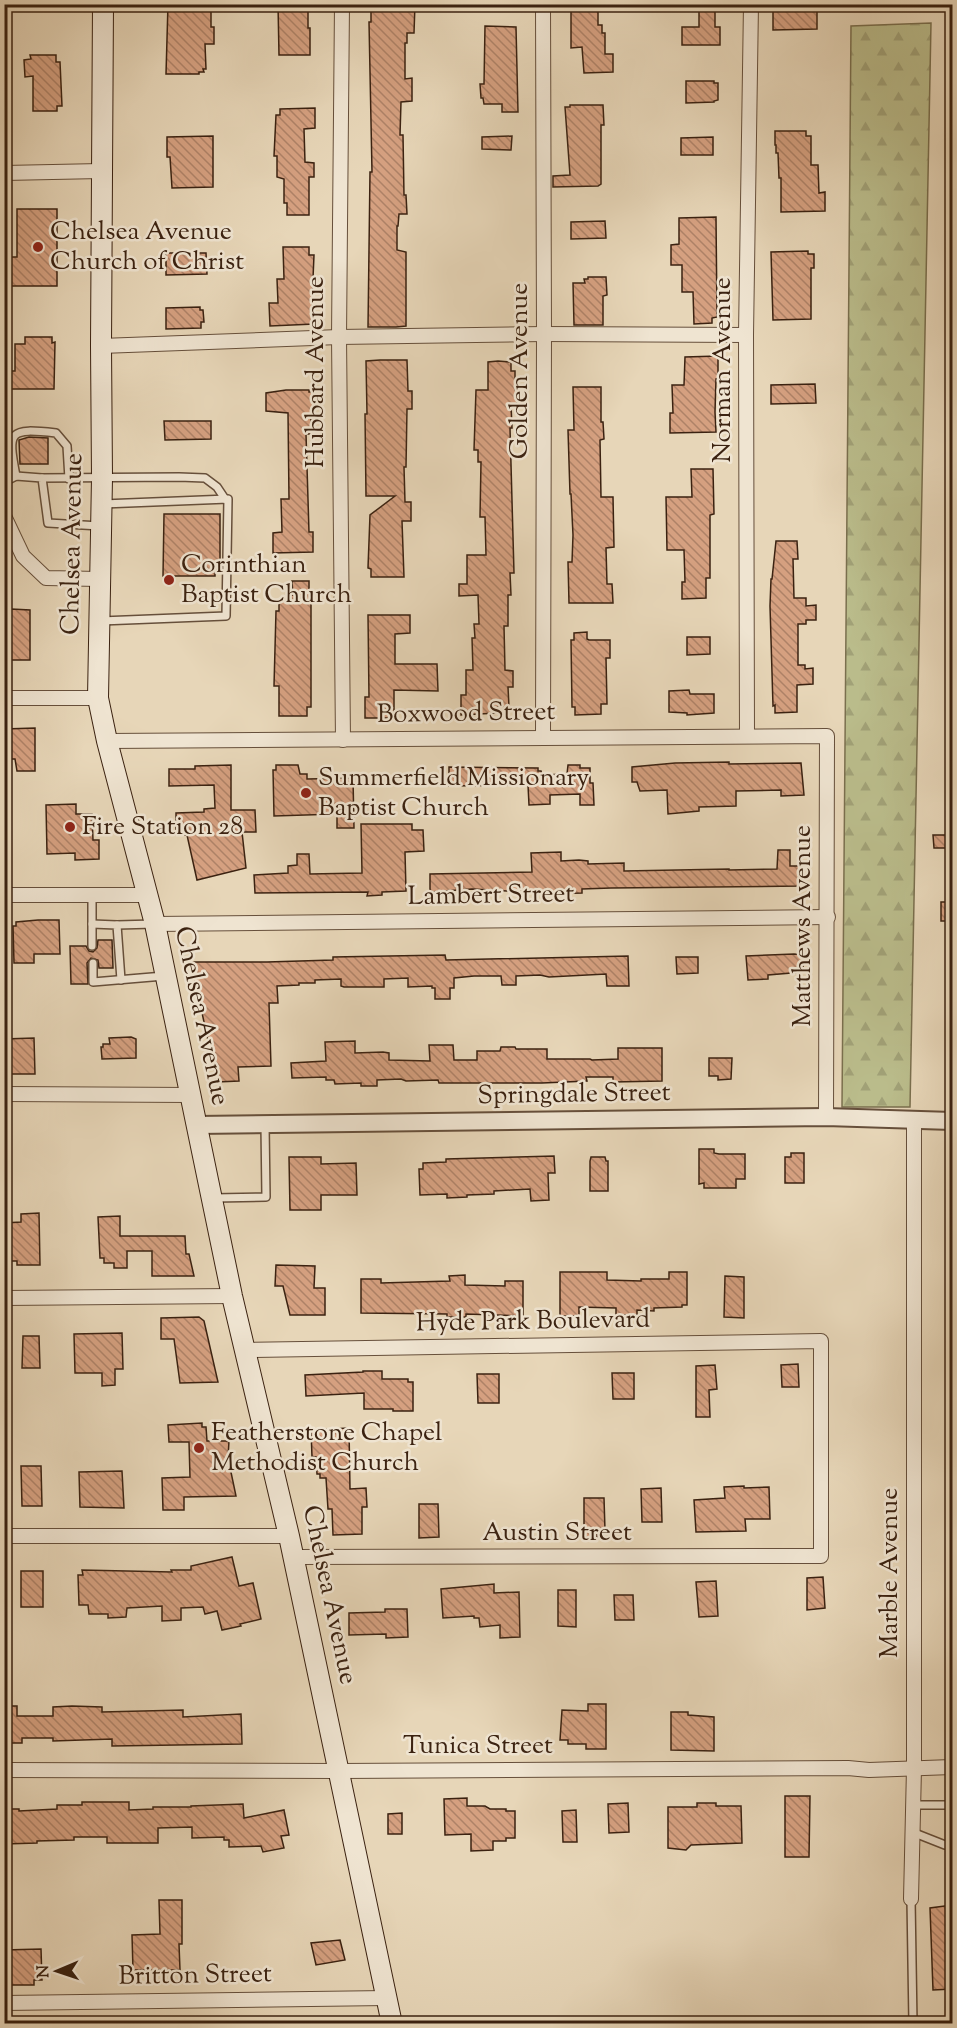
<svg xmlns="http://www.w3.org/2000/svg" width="957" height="2028" font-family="'Sorts Mill Goudy',serif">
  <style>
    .forest { fill: url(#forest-firs); stroke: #7a6f4e; stroke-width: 1.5 }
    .building { fill: url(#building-back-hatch); stroke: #3b2211; stroke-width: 1.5 }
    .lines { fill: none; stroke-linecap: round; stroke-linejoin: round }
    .service-casing { stroke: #664f3b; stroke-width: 10 }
    .minor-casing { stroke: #664f3b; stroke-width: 16 }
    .tertiary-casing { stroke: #664f3b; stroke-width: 20 }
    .secondary-casing { stroke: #3b2211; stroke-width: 22 }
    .service { stroke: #efe4d1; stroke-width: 7 }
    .minor { stroke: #efe4d1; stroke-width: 14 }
    .tertiary { stroke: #efe4d1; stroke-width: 16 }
    .secondary { stroke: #efe4d1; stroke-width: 20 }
    .poi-dot { fill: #8f2418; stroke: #efe4d1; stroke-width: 2 }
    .labels { text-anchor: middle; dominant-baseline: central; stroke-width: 5; stroke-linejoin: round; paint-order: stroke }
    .poi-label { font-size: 26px; fill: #3b2211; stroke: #efe4d1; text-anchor: start }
    .street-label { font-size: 26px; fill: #3b2211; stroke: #efe4d1 }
  </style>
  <defs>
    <pattern id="forest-firs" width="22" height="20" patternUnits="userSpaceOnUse" patternTransform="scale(1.5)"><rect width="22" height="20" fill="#babc8b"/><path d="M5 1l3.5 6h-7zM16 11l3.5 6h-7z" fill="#a1a177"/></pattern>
    <pattern id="building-back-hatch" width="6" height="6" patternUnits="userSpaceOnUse" patternTransform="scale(1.5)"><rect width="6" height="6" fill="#d5a080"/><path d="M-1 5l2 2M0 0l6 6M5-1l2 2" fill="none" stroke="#ae8267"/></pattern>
  </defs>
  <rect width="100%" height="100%" fill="#e7d6b8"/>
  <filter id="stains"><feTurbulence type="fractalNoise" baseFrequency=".00333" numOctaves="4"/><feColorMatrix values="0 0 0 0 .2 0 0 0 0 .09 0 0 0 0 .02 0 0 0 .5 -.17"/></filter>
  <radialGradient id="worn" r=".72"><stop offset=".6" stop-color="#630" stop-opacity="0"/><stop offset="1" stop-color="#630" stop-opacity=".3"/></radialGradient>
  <path class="forest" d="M931 23 910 1107H842L851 26Z"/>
  <g class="building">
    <path d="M168 4H211V27H214V44H205L206 69H203L204 72H199V74H166Z"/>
    <path d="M278 4H305V10L308 9V28H310V55H279Z"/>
    <path d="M371 4H415L414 33H407V43H405V79L412 78V101L401 102 400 135H403L404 195H406L407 214H399L398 226H397V250L406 252V326L396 327H368L370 172H372L369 22H371Z"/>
    <path d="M571 4H598V25H602V33H605V54H613V72L584 73 582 47 571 48Z"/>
    <path d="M699 4H715V27H720V45H682V27H699Z"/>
    <path d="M817 9V29L773 30V10Z"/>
    <path d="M485 26 516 27 518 112H502V104H484L483 98H481L480 84H484Z"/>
    <path d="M30 55H56V62H60L62 106H57V111H33V76L25 77 24 60 31 59Z"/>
    <path d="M686 81H714V83H718V100L714 101V102L686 103Z"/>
    <path d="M570 105H603L604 125H601V184L598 186 553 187V176L570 175 565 107H570Z"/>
    <path d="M315 108V128L304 129 305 162 314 163V177H309V215H287V203H284V179L277 177V156H274L276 115H280V109Z"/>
    <path d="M775 131H806V136H811V165H818L819 193 825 192V211L781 212V178H779L778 153H776V145H775Z"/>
    <path d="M213 136V187L172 188 170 157H167V137Z"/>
    <path d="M512 136 511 150 482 149V137Z"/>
    <path d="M713 137V155H681V138Z"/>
    <path d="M17 209H57V286H4V257H17Z"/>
    <path d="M716 217 717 317 712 318V323L694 324 693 292H682V265H671V245L679 244V218Z"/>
    <path d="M605 221 606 238 571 239V222Z"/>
    <path d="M283 247H309V255H314L312 302 314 324 270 326 269 303H278L277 279H284Z"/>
    <path d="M808 251V254H814V268H811V319L773 320 771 252Z"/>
    <path d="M166 253H206L207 274 166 275Z"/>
    <path d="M588 277H606L607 295 603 296V325H574L573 283H585L584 279H588Z"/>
    <path d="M200 307V310H203L204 322H201V328L166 329V308Z"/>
    <path d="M25 337H52V343L55 342 54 389H4V371H15V344H25Z"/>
    <path d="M718 356V379H716L715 412 716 432 670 433V413H673L672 385H684L685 357Z"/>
    <path d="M380 360H407L408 391H412V409H407L406 467H404L405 502H411V521H402L404 577H371V569L368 568 370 515 395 496H366L365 414H367L366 361Z"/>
    <path d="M498 361 511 362V371H515V390H517V404H511L512 428H510L514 573H510L511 595H508V626H504L505 670 513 671V687H508L509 707H497V713L461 715V695H466V670H473L472 638H475L474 624H479L478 595 459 596V584H467V555H486L485 517H480L481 462H478V450H474L476 390H488V362Z"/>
    <path d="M815 384 816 403 771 404V385Z"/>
    <path d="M573 387H601V422H603L604 439 600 440 601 497H613L614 547 606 548 607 584H612L613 603H569L568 562H572L573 535 571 494H570L568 430H574Z"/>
    <path d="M286 390H309V392H314V411H311V434H306L309 532H313V552L273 553V533L282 532 281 499H289L288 413 266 411V393Z"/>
    <path d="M164 421H211V439L165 440Z"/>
    <path d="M29 437 48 438V464H20L19 440Z"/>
    <path d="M691 469H713L714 514 710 515V578H706V598L682 599V582H685L684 550H667L666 497H692Z"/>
    <path d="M164 514H220V570H215V576H163Z"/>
    <path d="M776 541H797L798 559H793L794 598H806V606L816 605V620H806V624H798V665H805V669L813 668V684L797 685V712L775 713V705L773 706 770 606 771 579H772Z"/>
    <path d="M292 581H309V592L311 591V707H307V716H279V686H274L276 611H279V599H287V595H293Z"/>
    <path d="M11 609 30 610V660H11Z"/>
    <path d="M368 615H410V633L395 634V664H437L438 691 394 690V718H365V697H369Z"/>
    <path d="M587 632V639L589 640H610V658H606L607 704H601V714L575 715V707H572L571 640H574V633Z"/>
    <path d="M687 637H710V654L687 655Z"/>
    <path d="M689 690 690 694H714V713L687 715V713L669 712V691Z"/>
    <path d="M35 728V771H17L15 759H4V729Z"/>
    <path d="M729 762V764L801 763 804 795 781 796V790L736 791V806L699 807V811L668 814 667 790 640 791 637 782H632V767L675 763Z"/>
    <path d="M231 765V810H255L256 832H242L246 868 197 880 187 835H176V813L204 812V809L215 808 214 785 169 786V769H195V766Z"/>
    <path d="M276 765H298L300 774H307V779L353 778 354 828H337V814L274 816 273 770H276Z"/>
    <path d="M568 765H580V768H590V783H593L594 805H580V794L550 795V804L529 805 528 785 449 786V767L538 768V771H541L542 775 567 774Z"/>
    <path d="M76 804V814H92L93 840H99V859L75 860V853L47 854 46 805Z"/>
    <path d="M361 824H412V830H423L424 851 405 852 406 891 382 892V895L367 896 368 892 255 893 254 875 288 873V866L297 865V854H309L310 874 362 873Z"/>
    <path d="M933 835H952V848H934Z"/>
    <path d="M778 850H790V866H799L800 886 611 888 582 889V893L541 894V890L507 891 472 889 430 892V874L532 872 531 853 561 852V861L579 860 588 861V864L624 863V871L729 869V870L777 869Z"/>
    <rect x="941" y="902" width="11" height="19"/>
    <path d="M38 920H59L60 954H34V963H14L13 926H16V922Z"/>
    <path d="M98 940H112L113 968H99L98 960 91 958 87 963 88 984H71L70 946H86L89 951 93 952 97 948Z"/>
    <path d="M794 954 803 955V972L768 975V979L748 980 746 956Z"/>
    <path d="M445 955 446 960 628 956 629 986H607L606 974 549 977 540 975 516 976V985H502L501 976H474L454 978V988H450V999H435V988H432V986L408 987V978L384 979V987H344L341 986V979L315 980V983H299V985L277 986 278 1003H269L271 1066 238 1067 239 1081 217 1082 191 962H267L333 960V957Z"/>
    <path d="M676 957H698V973L677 974Z"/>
    <path d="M131 1037 136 1039V1058L102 1059 101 1047H103V1044H110L109 1038Z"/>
    <path d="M34 1038 35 1074H4V1039Z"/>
    <path d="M355 1041V1053L383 1052 389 1053V1060L430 1061 429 1045H453L454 1060H477V1051H500L501 1047H515L516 1049H547V1059H590L592 1060 618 1059V1048H662V1081L613 1082V1077H586L587 1081 542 1083H439L438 1080 406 1081 401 1079 377 1080V1086H361V1083L335 1084 334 1080H326V1077L292 1078 291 1063 326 1061 325 1042Z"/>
    <path d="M709 1058H732L731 1079 718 1080V1076H709Z"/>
    <path d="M699 1149H714V1153L719 1154H745V1179H736V1188H704V1183L699 1184Z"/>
    <path d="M791 1153H804V1183H785V1157H791Z"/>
    <path d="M554 1156 555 1173H548L549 1200 531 1201 530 1189 494 1191V1194L467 1195V1197L447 1198V1194L420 1195 419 1169H423V1163L446 1162V1159Z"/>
    <path d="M289 1157H321V1164L356 1163 357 1195H321V1210H290Z"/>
    <path d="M591 1157H605L606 1161H608V1191H590V1161Z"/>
    <path d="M39 1213 40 1265H17V1261H4V1223L21 1222V1214Z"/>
    <path d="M120 1216V1236H185L186 1254H189L194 1276H152V1251H127V1268H114V1263H104V1258H100L98 1217Z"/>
    <path d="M276 1265 315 1266 314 1288H325V1315H290L283 1286H275Z"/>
    <path d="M560 1272H607V1280L641 1281V1279H669V1272H687V1305H682V1307L654 1308V1311L637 1310V1315H616V1308L579 1307V1316H560Z"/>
    <path d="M465 1275V1285L505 1286V1281H523V1316L466 1314V1317H447V1314L361 1313V1279H381V1283L450 1281 449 1276Z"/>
    <path d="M725 1276 744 1277V1318L724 1317Z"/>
    <path d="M199 1317 204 1321 218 1382 180 1383 174 1339H161V1318Z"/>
    <path d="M122 1333 123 1369H115V1385L102 1386V1373H75L74 1334Z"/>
    <path d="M23 1336H39L40 1368H22Z"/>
    <path d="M798 1364 799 1387H782L781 1365Z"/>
    <path d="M715 1365 717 1389 709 1390 710 1417H696V1366Z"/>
    <path d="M363 1371H382V1379H408V1382H413V1411H393V1409H364V1393L306 1396 305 1375 363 1372Z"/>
    <path d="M612 1373H634V1399H613Z"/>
    <path d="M477 1374H499V1403H478Z"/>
    <path d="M202 1423V1427H206L207 1441H229L228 1458 236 1496 184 1497V1510H163L162 1478 190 1477 189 1442H169L168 1425Z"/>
    <path d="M349 1428 350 1489 366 1488 367 1507H362V1534L333 1535 332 1509H328L326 1478H320V1474H317L316 1457H312L311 1430Z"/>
    <path d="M21 1466H41L42 1506H22Z"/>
    <path d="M122 1471 124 1508 80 1507 79 1472Z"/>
    <path d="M744 1486V1488L769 1487 770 1519H745L746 1531 696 1532 694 1500 725 1498 724 1487Z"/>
    <path d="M661 1488 662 1522H642L641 1489Z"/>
    <path d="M584 1498H604L605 1530H597V1537H584Z"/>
    <path d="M419 1504H438L439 1537 419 1538Z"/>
    <path d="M232 1557 239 1586 253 1583 261 1619 240 1624 241 1626 222 1630 217 1611 205 1614 203 1607 181 1608V1620L162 1621V1606L127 1608 126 1617 108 1618V1614H89L88 1605H79L78 1575H83L82 1570 172 1572 171 1570H191V1566Z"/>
    <rect x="21" y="1571" width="22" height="36"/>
    <path d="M823 1577 825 1608 807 1610V1578Z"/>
    <path d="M716 1581 718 1616 699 1617 696 1582Z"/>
    <path d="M494 1584V1593L519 1592 520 1637 500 1638V1625L480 1627 479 1618H474V1616L443 1618 441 1589Z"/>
    <path d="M558 1590H576V1627L558 1626Z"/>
    <path d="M614 1595H633L634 1620H615Z"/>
    <path d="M385 1609H407L408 1637 386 1638V1634L349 1635V1613L385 1612Z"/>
    <path d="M588 1704H606V1749H586V1744H568V1740H560L562 1710 588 1711Z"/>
    <path d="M4 1706H17V1716H53V1707L72 1706 102 1707V1712L183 1710V1717L241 1714 242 1744 112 1746V1739L53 1741V1738H22V1743H4Z"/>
    <path d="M671 1712H688V1715L714 1717V1751L671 1750Z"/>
    <path d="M785 1796H810L809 1857H785Z"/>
    <path d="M467 1798V1806H485L490 1809H506V1811H515V1838H506V1841H493V1850L471 1851V1834L445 1835 444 1799Z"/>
    <path d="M82 1802H129V1810L153 1809V1807H191V1806L243 1804 244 1818 284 1810 289 1835 281 1836 284 1848 263 1852 261 1846 229 1847V1840H224V1837L192 1838V1827L158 1828V1843H107V1837H74V1840L37 1841V1843L4 1844V1809H19V1811L57 1809V1805H82Z"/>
    <path d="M628 1803 629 1832 609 1833 608 1804Z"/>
    <path d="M697 1803H716V1806H741L742 1843 691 1845 686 1850 668 1848V1807H697Z"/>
    <path d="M576 1810 577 1842H563L562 1811Z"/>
    <path d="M402 1813V1834H388V1814Z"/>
    <path d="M159 1900H182V1944H179L180 1970H133L132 1935 160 1934Z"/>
    <path d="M952 1905V1989L933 1990 930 1908Z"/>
    <path d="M340 1940 345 1960 316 1965 311 1943Z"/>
    <path d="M41 1949 42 1980H34V1985H4V1950Z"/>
  </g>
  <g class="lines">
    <g class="service-casing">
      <g id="service">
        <path d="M16 476C7 430 9 428 56 433L67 446 69 479"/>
        <path d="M42 478 179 477 205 478 217 487 225 499"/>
        <path d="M4 482 16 476 42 478 48 523 100 526"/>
        <path d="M101 621 226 616 228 499 103 504"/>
        <path d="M92 895V946"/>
        <path d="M92 924 117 925 121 980"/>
        <path d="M117 925 154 924"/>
        <path d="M93 963V982L164 976"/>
        <path d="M214 1198 266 1197 265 1125"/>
        <path d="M912 1805H952"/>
        <path d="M912 1832 945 1845 952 1844"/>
        <path d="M911 1899 913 2024"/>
      </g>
    </g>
    <g class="minor-casing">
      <g id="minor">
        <path d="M342 4 339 337 343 740"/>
        <path d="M543 4 544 334 543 738"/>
        <path d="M4 173 101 171"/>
        <path d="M101 346 339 337 544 334 746 335"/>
        <path d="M4 516 23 556 46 578 99 579"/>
        <path d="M4 698H98"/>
        <path d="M747 735 746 335 751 4"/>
        <path d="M107 741 827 736 826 1117"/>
        <path d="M4 895H148"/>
        <path d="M155 924 828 917"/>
        <path d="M4 1094 190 1095"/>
        <path d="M4 1298 232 1296"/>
        <path d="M246 1350 821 1341V1556L294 1557"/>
        <path d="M4 1536H289"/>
        <path d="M4 1770 340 1771 848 1768 869 1770 952 1767"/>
        <path d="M911 1899 914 1768V1121"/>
        <path d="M4 2003 387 1998"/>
      </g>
    </g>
    <g class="tertiary-casing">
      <path id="tertiary" d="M197 1125 826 1117 952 1121"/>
    </g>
    <g class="secondary-casing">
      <path id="secondary" d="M103 4 101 346 102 478 98 698 107 741 155 924 232 1296 289 1536 392 2024"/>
    </g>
    <use href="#service" class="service"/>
    <use href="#minor" class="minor"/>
    <use href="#tertiary" class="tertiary"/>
    <use href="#secondary" class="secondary"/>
  </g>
  <g class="poi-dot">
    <circle cx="38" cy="247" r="6"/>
    <circle cx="169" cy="580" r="6"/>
    <circle cx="306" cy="793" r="6"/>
    <circle cx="70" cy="827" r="6"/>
    <circle cx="199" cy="1448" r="6"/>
  </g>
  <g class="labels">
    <g class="poi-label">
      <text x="50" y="232">Chelsea Avenue<tspan x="50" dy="30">Church of Christ</tspan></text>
      <text x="181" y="565">Corinthian<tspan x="181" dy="30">Baptist Church</tspan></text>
      <text x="318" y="778">Summerfield Missionary<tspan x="318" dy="30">Baptist Church</tspan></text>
      <text x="82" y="827">Fire Station 28</text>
      <text x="211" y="1433">Featherstone Chapel<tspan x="211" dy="30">Methodist Church</tspan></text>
    </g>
    <g class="street-label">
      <text transform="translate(723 370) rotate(-90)">Norman Avenue</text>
      <text transform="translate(520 371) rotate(-90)">Golden Avenue</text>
      <text transform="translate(316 372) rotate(-90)">Hubbard Avenue</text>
      <text transform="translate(73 544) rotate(-89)">Chelsea Avenue</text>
      <text transform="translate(466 714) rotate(-1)">Boxwood Street</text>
      <text transform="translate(491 896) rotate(-1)">Lambert Street</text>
      <text transform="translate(803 926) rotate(-90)">Matthews Avenue</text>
      <text transform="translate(201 1016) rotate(78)">Chelsea Avenue</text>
      <text transform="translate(574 1095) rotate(-1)">Springdale Street</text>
      <text transform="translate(533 1322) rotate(-1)">Hyde Park Boulevard</text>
      <text x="557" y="1533">Austin Street</text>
      <text transform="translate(890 1573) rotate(-90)">Marble Avenue</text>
      <text transform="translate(329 1595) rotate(78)">Chelsea Avenue</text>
      <text x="478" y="1746">Tunica Street</text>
      <text transform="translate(195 1976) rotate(-1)">Britton Street</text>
    </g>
  </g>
  <rect width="957" height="2028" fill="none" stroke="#e7d6b8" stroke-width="24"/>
  <rect x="6" y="6" width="945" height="2016" fill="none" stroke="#3b2211" stroke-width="3"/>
  <rect x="12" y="12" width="933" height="2004" fill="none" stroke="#3b2211" stroke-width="1.5"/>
  <g transform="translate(57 1971) rotate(268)" stroke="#efe4d1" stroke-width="4.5" paint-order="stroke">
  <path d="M0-4.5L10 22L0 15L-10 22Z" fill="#3b2211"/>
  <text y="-9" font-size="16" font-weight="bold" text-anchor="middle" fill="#3b2211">N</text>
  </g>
  <rect width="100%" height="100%" filter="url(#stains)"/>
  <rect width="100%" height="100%" fill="url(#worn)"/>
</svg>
